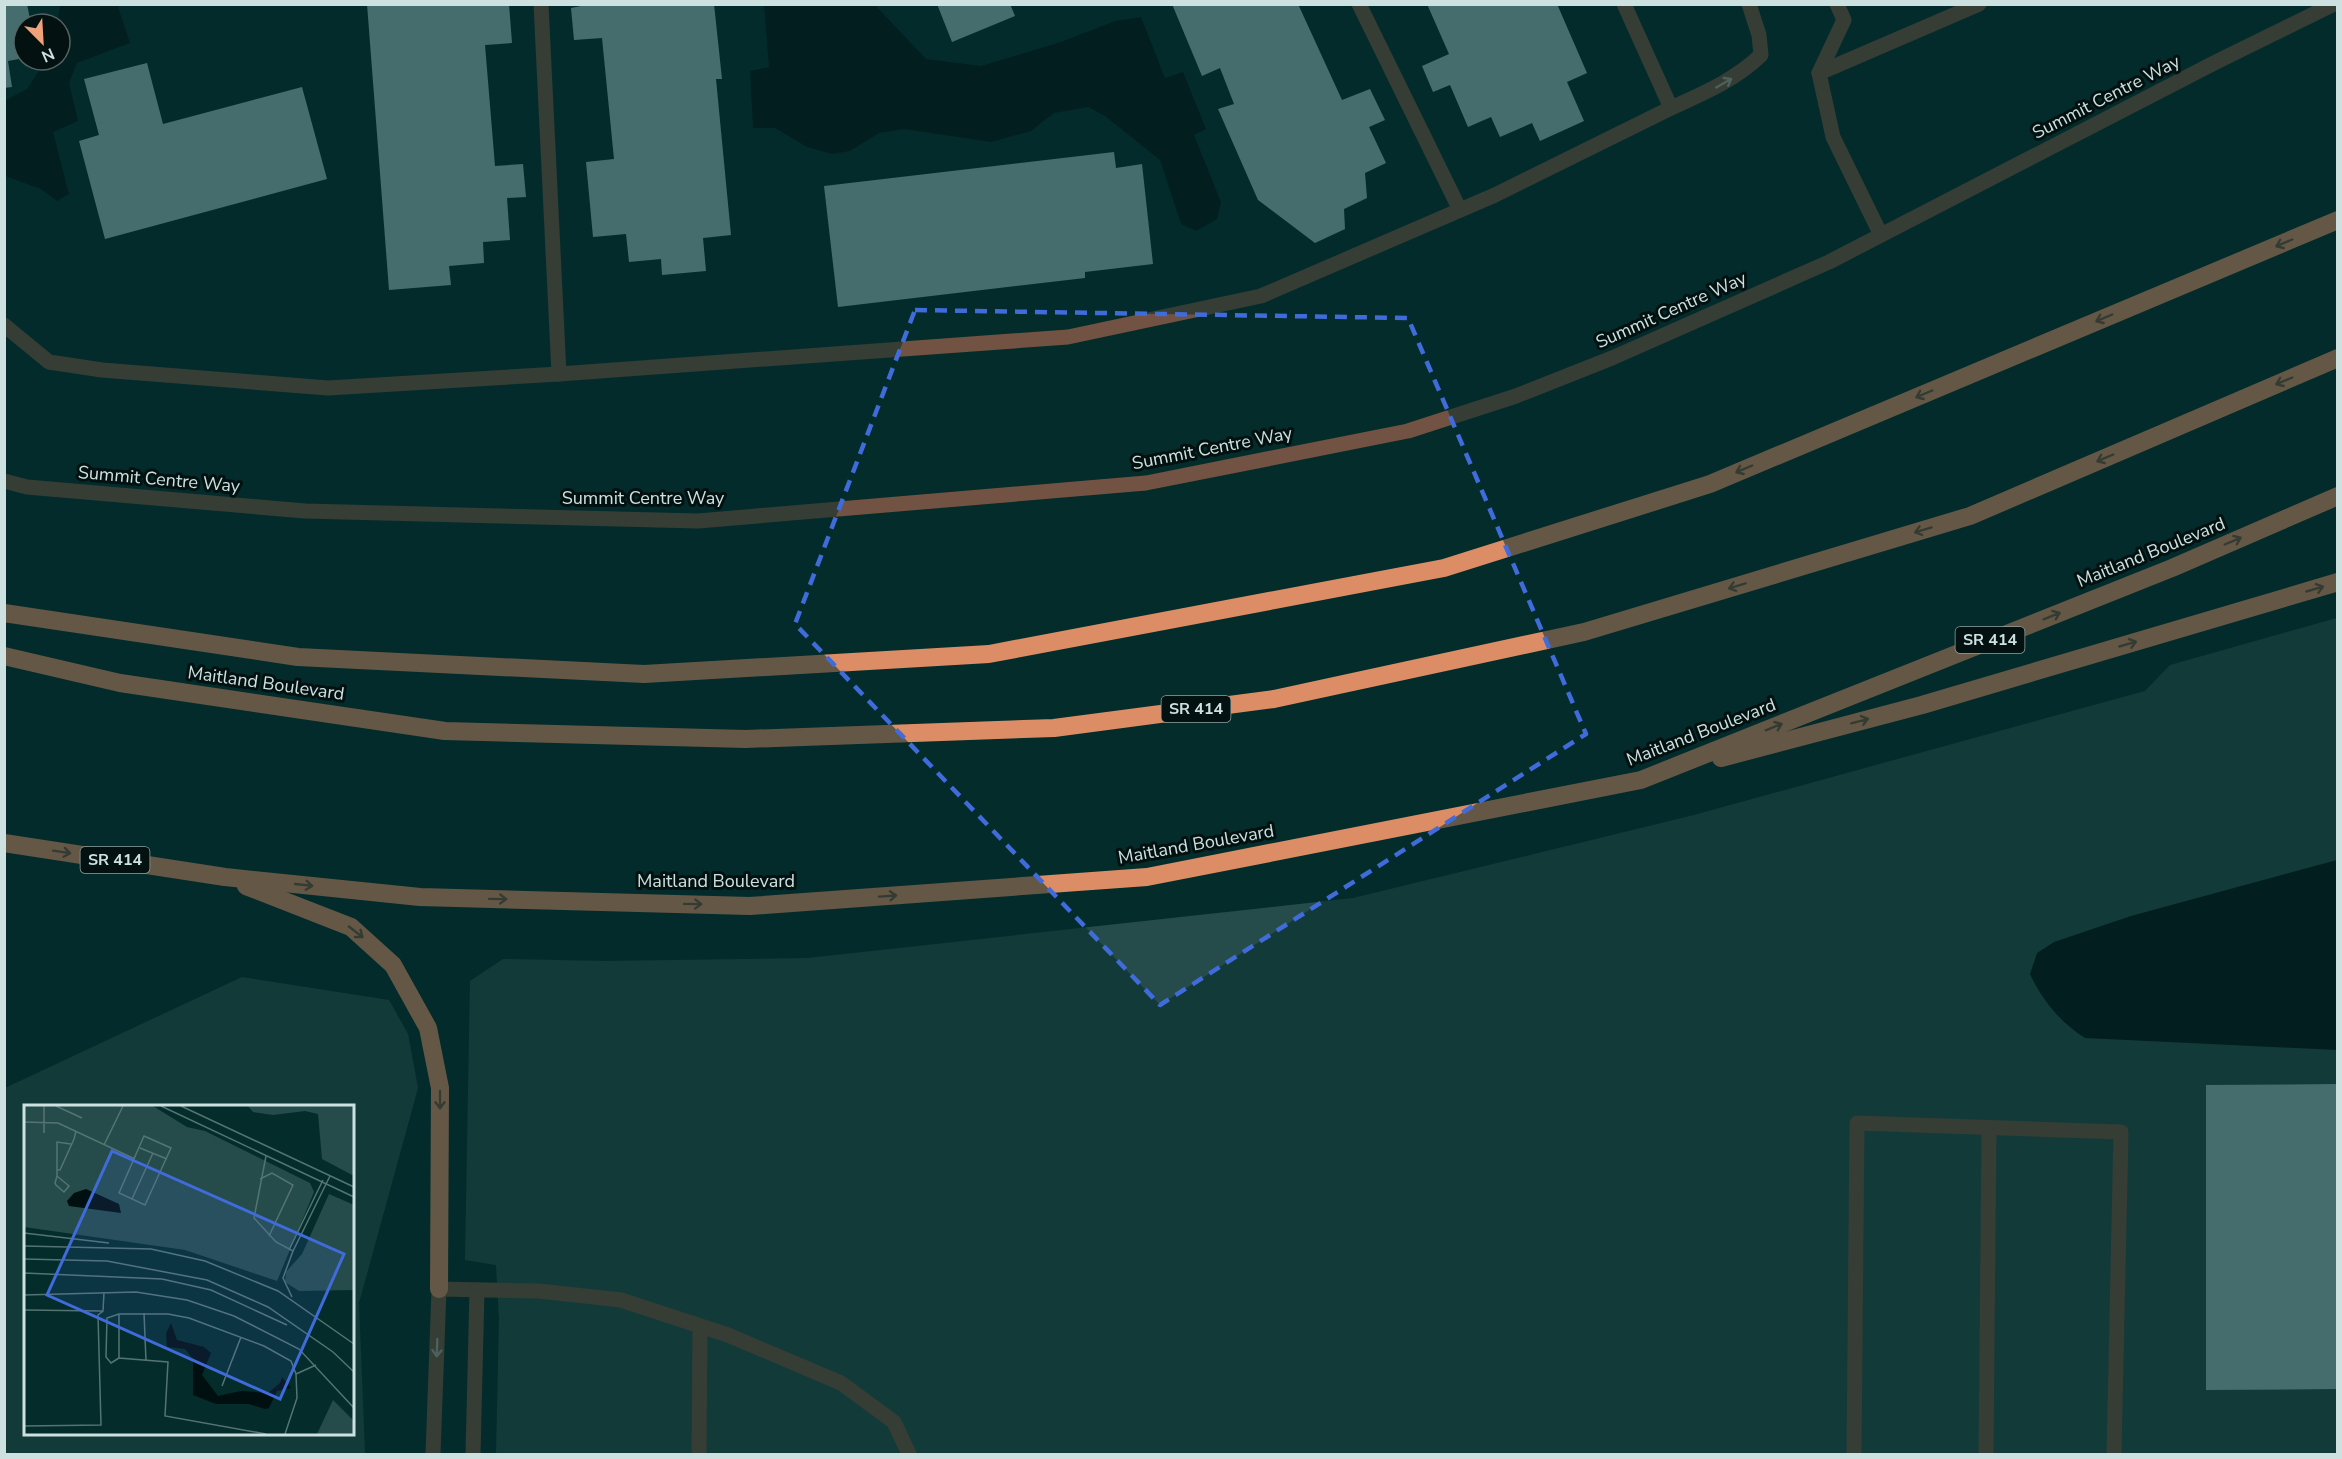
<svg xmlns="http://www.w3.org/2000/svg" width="2342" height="1459" font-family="'Nunito Sans',sans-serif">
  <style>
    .green { fill: #254c4b; fill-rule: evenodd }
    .water { fill: #000f0f }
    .building { fill: #95bdbc }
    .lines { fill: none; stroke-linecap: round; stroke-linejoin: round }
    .minor { stroke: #725242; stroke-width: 15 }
    .highway { stroke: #dc8d65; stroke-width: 18 }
    .oneway { stroke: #a4a199 }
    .oneway2 { stroke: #704f3b }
    .marked { fill: none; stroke: #406bda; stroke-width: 4.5; stroke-dasharray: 12 8; stroke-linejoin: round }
    .labels { text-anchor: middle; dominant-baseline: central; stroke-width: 6; stroke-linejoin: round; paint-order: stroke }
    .shield { fill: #041111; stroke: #91a3a2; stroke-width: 1.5 }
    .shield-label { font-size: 16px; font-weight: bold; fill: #cde1e0 }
    .street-label { font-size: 18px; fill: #cde1e0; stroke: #041111 }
    .inset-road { fill: none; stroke: #547473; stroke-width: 1.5 }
    .view { fill: #406bda; fill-opacity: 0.15; stroke: #406bda; stroke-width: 3 }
    .inset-edge { fill: none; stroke: #cde1e0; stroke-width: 3 }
  </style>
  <rect width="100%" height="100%" fill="#032c2b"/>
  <g class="green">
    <path d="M2337 618V1454H496L499 1319 496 1265 465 1260 470 981 503 959 604 961 808 958 1353 898 1694 815 2145 691 2170 665Z"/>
    <path d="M242 977 389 1000 408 1034 418 1088 359 1303 365 1454H5V1088ZM26 1106H352V1434H26Z"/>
  </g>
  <g class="water">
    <path d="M60 5H122L118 7 130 43 77 63 69 83 78 121 53 132 69 194 57 201 41 189 5 176 4 101 27 89 46 60H60V24H57Z"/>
    <path d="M764 5H875L926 59 981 66 1061 42 1115 21 1141 17 1165 78 1183 72 1206 129 1194 135 1221 202 1217 219 1196 231 1181 224 1160 160 1105 116 1088 107 1054 113 1031 131 991 142 904 129 879 133 850 151 832 154 807 147 775 128H753L750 71 769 67Z"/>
    <path d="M2337 860V1050L2085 1038C2061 1023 2042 1000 2030 974L2037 953 2054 942 2131 916Z"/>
  </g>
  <g class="building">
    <path d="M4 4H27L31 24H24V58L8 61 12 87 4 88Z"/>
    <path d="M367 4H509L512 43 485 45 495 166 523 164 526 197 507 198 510 240 483 242 484 263 449 266 451 285 389 290Z"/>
    <path d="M591 4H714L722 79H716L731 235 703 238 706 271 662 275 661 259 629 262 626 234 593 237 586 162 614 159 602 38 574 40 571 8Z"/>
    <path d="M937 4H1010L1015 16 952 42Z"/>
    <path d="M1172 4H1298L1342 100 1370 89 1385 120 1369 127 1386 163 1365 173 1367 198 1344 209 1345 229 1315 243 1258 200 1218 109 1234 104 1220 68 1202 76Z"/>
    <path d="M1427 4H1557L1587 73 1567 82 1584 121 1540 141 1532 123 1500 137 1491 117 1468 127 1450 85 1433 92 1422 66 1449 54Z"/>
    <path d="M147 63 163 124 302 87 327 179 105 239 79 141 99 135 84 79Z"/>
    <path d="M1114 152 1116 168 1142 164 1153 264 1085 272V278L838 307 824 186Z"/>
    <path d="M2338 1084V1389L2206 1390V1085Z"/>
  </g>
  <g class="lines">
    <g class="minor">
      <path d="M541 4 559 374"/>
      <path d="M1359 4 1460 210"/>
      <path d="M1837 4 1844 20 1819 73 1833 137 1881 235"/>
      <path d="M1819 73 1979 4"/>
      <path d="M1671 108C1704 93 1735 80 1761 55L1759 35 1749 4"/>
      <path d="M4 325 49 362 102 370 328 388 559 374 1068 337 1261 296 1495 195 1671 108 1624 4"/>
      <path d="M4 481 27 487 305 511 698 521 1146 483 1408 431 1516 396 1612 358 1829 262 2216 62 2334 4"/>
      <path d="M433 1454 439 1289 539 1291 621 1300 728 1335 841 1383 894 1422 909 1454"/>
      <path d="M473 1454 477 1290"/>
      <path d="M699 1454 700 1326"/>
      <path d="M1854 1454 1857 1123 2121 1132 2114 1454"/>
      <path d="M1986 1454 1989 1128"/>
    </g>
    <g class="highway">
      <path d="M4 613 298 657 644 674 989 654 1444 568 1710 484 2338 220"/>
      <path d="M4 656 120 683 445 731 746 739 1054 728 1274 699 1584 632 1970 516 2338 358"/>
      <path d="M1721 758 1922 705 2338 582"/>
      <path d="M4 843 225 877 420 897 750 906 1147 877 1641 780 2172 568 2338 496"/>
      <path d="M246 886 351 927 393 965 428 1028 440 1088 439 1289"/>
    </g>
  </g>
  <defs><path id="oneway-shaft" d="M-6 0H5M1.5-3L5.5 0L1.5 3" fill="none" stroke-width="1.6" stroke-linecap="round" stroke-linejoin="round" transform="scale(1.5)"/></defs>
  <g class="oneway">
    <use href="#oneway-shaft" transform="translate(1724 83) rotate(-30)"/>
    <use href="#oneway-shaft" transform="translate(437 1348) rotate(92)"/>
  </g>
  <g class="oneway2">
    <use href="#oneway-shaft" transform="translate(2284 243) rotate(157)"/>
    <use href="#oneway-shaft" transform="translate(2104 318) rotate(157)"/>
    <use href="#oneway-shaft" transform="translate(2284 381) rotate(157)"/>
    <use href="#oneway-shaft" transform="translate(1924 394) rotate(157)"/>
    <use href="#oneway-shaft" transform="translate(2105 458) rotate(157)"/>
    <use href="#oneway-shaft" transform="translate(1744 469) rotate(157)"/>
    <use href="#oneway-shaft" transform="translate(1923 530) rotate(163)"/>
    <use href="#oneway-shaft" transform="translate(2233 541) rotate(-23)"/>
    <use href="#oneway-shaft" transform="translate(1737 586) rotate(163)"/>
    <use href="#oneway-shaft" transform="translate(2315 589) rotate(-16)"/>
    <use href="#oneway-shaft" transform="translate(2052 616) rotate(-22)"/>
    <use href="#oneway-shaft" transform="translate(2128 644) rotate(-16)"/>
    <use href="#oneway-shaft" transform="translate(1860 721) rotate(-15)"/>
    <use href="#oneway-shaft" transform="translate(1774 727) rotate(-22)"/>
    <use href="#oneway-shaft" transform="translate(62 852) rotate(9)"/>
    <use href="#oneway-shaft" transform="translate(304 885) rotate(6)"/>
    <use href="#oneway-shaft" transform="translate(888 896) rotate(-4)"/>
    <use href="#oneway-shaft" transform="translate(498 899) rotate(1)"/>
    <use href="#oneway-shaft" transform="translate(693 904) rotate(1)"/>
    <use href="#oneway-shaft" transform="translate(356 932) rotate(38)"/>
    <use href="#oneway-shaft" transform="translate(440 1100) rotate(90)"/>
  </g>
  <path d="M0 0H2342V1459H0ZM915 310 1408 318 1586 734 1160 1005 795 624Z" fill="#032c2b" fill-opacity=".55" fill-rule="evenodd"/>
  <path class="marked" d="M915 310 1408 318 1586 734 1160 1005 795 624Z"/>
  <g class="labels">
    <g class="shield">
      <rect x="1955.5" y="627" width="69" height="26" rx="4.5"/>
      <rect x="1161.5" y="696" width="69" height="26" rx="4.5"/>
      <rect x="80.5" y="847" width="69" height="26" rx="4.5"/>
    </g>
    <g class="shield-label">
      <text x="1990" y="640">SR 414</text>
      <text x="1196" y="709">SR 414</text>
      <text x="115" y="860">SR 414</text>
    </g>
    <g class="street-label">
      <text transform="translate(2106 97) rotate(-27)">Summit Centre Way</text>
      <text transform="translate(1671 310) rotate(-24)">Summit Centre Way</text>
      <text transform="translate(1212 448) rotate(-11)">Summit Centre Way</text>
      <text transform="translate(159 479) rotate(5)">Summit Centre Way</text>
      <text x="643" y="498">Summit Centre Way</text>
      <text transform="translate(2151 552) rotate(-22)">Maitland Boulevard</text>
      <text transform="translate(266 683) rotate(8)">Maitland Boulevard</text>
      <text transform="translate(1701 732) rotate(-21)">Maitland Boulevard</text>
      <text transform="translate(1196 844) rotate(-10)">Maitland Boulevard</text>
      <text x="716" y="881">Maitland Boulevard</text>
    </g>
  </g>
  <g transform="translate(24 1105)">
    <rect width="330" height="330" fill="#032c2b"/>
    <path d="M0 1H129L163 22 181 26 286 78 290 87 253 176 161 145 0 122ZM224 1H330V71L298 54 294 9 281 6 249 10 229 7ZM305 89 330 100V185L275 186 261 177 262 167 278 149ZM309 295 330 316V329H293Z" fill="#254c4b"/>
    <path d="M62 84 95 99 97 108 45 101 43 96 50 88ZM147 218 153 235 180 242 187 248 178 270 194 291 217 286 244 288 256 278 258 272 267 283 253 286 245 303 241 304 225 299H192L169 290V254L161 244 143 242 142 228Z" fill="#000f0f"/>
    <path class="inset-road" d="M20 1V28M32 1 58 13M137 1 330 92M157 1 330 82M0 17 34 18 111 54M120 31 147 43 121 100 95 88ZM47 39 33 37V65H36L50 34 52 26M80 40 99 1M116 43 143 54M242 51 230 113 252 137 269 146 306 71M33 71 45 81 40 87 32 80 31 78 33 71V65M236 74 248 68 269 80 245 131M108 94 129 48M0 128 85 138M0 141 127 144 181 156 254 186 330 239M265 145 299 75M0 154 83 156 183 175 244 202 309 247 330 267M0 168 138 174 187 185 263 220M0 190 112 187 163 195 210 211 275 244 330 303M268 192 259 173 269 146M0 205 78 206M120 208 122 256M95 209 83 213 82 252 87 258 95 253M272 269 292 260M198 281 217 232M0 321 77 320 74 210 79 206 80 187M242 329 141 311 144 257 95 253V209H144L165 213 240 241 267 256 272 269 273 293 261 329"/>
    <path class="view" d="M88 46 320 149 256 294 23 190Z"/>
    <rect width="330" height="330" class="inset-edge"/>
  </g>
  <rect width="2342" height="1459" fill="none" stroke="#cde1e0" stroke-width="12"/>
  <g transform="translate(42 42) rotate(156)"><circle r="28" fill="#041111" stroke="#546464" stroke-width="1.5"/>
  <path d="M0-4.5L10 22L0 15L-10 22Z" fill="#f0a27a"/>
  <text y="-9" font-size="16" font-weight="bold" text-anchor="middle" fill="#cde1e0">N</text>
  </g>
</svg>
